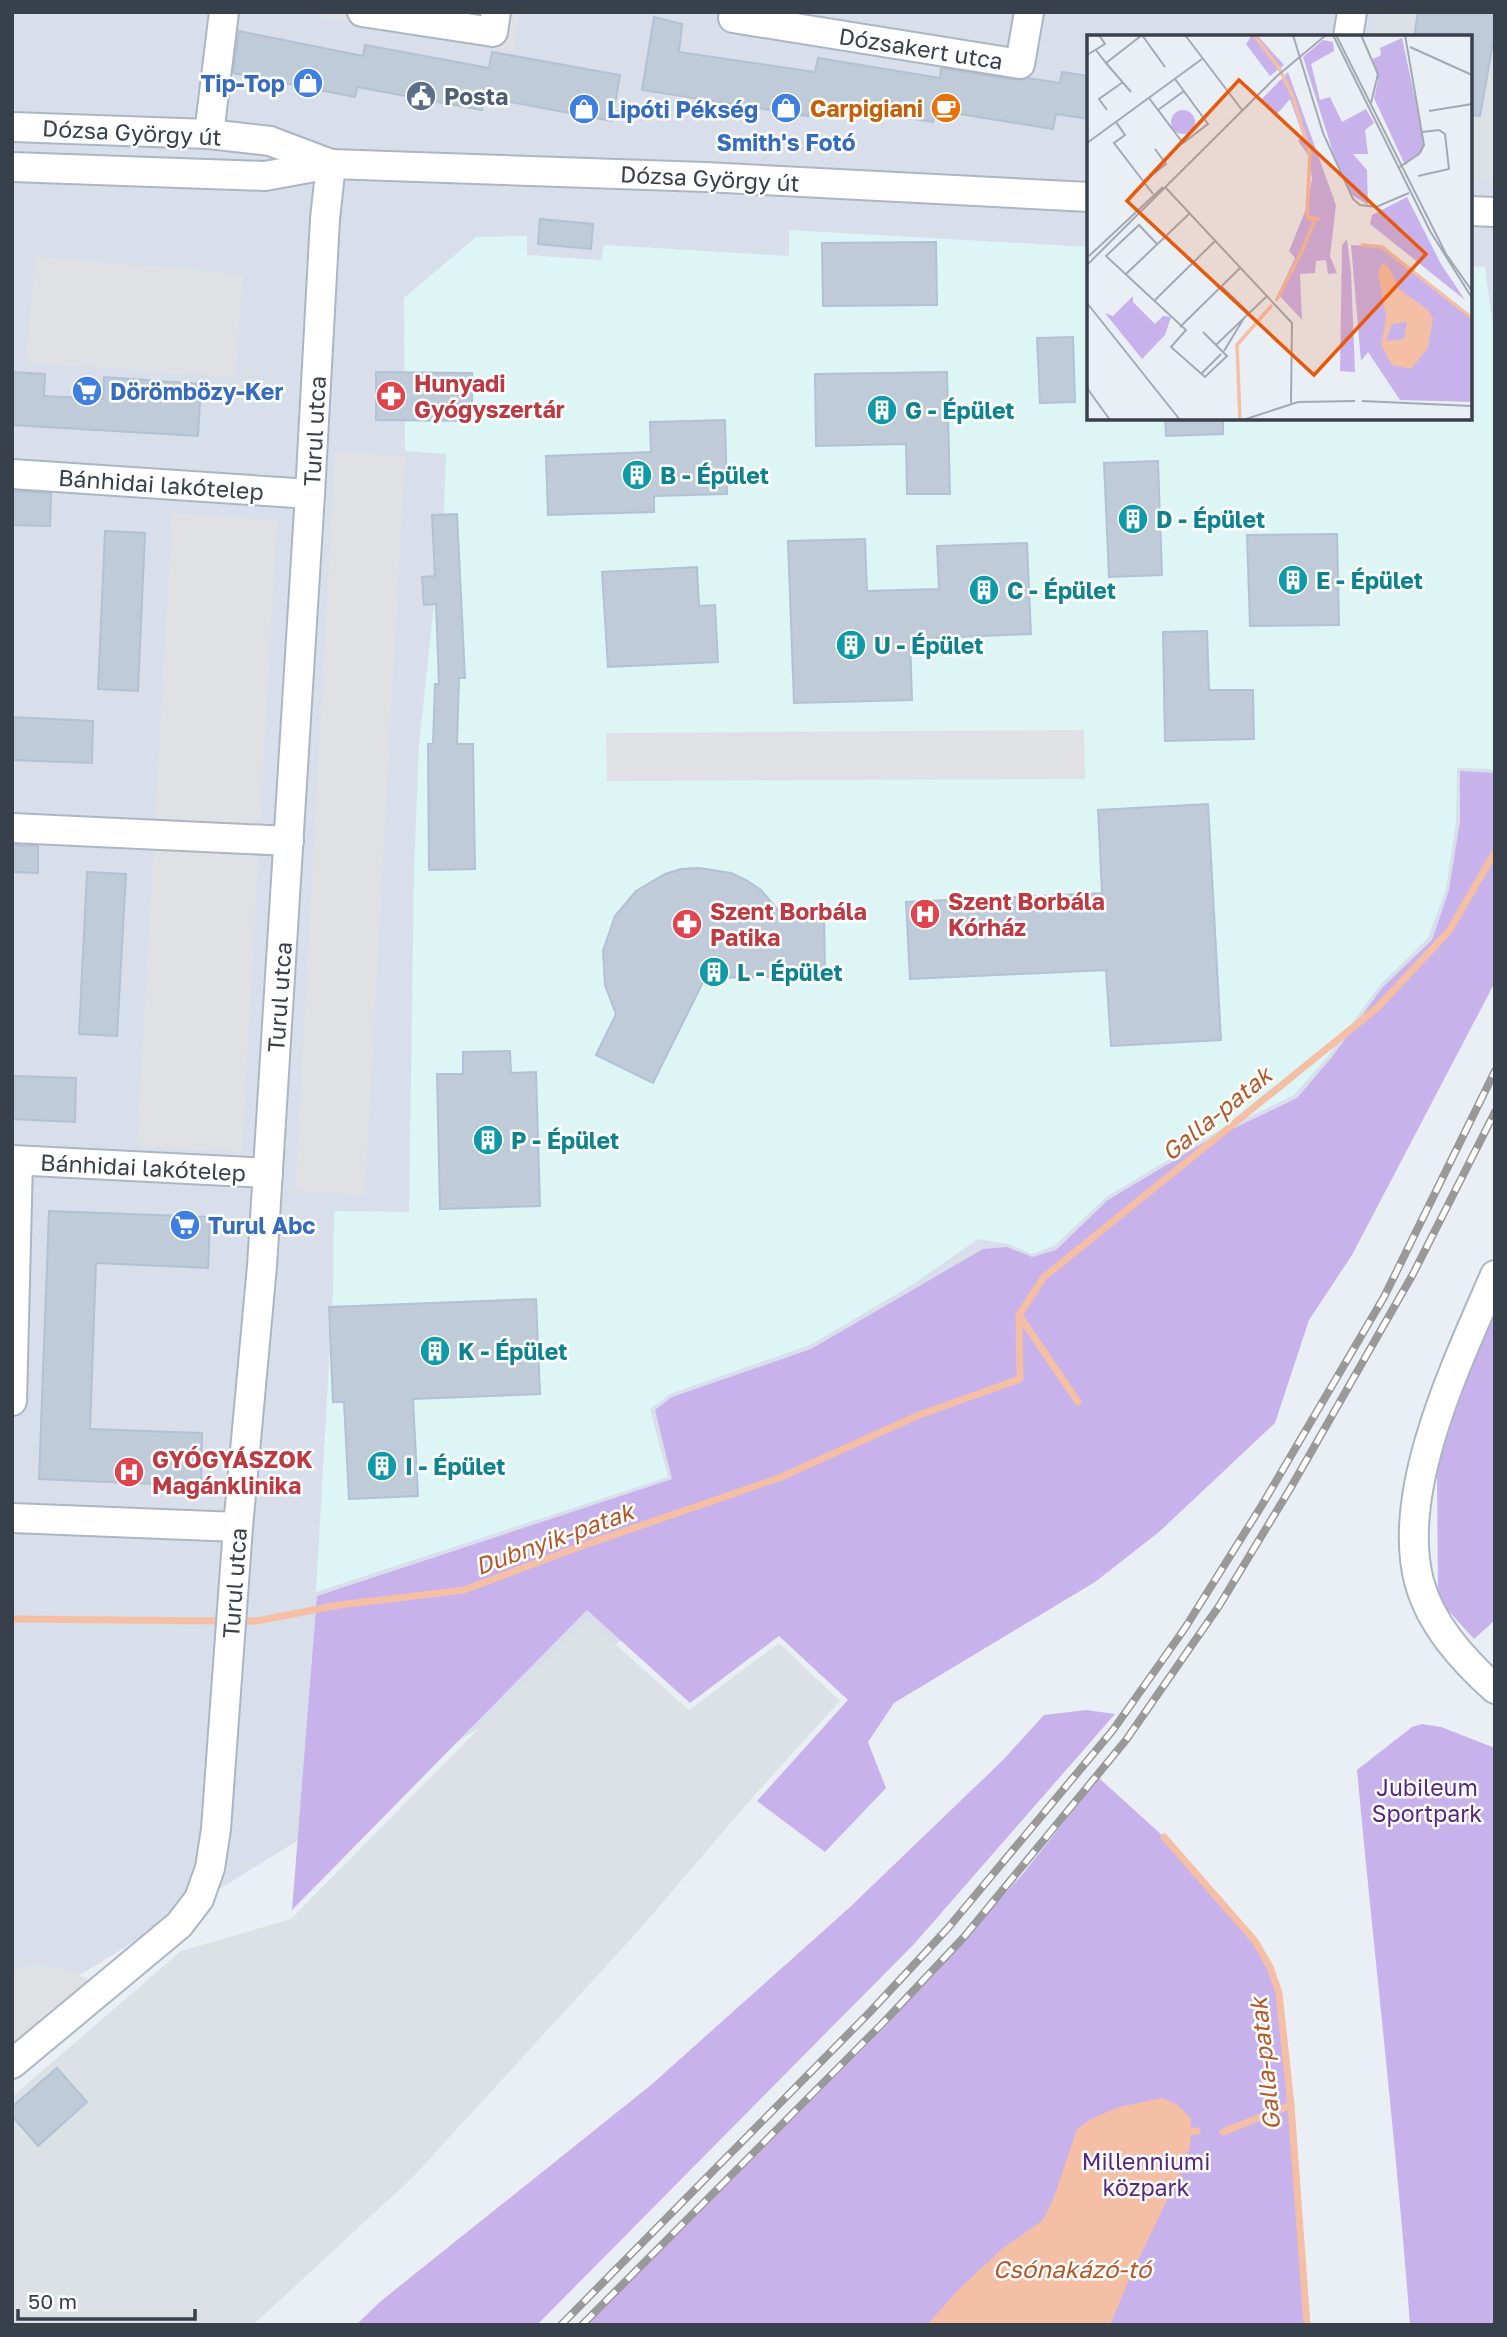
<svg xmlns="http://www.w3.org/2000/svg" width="1507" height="2337" font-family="'Golos Text',sans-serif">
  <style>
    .residential { fill: #d8dfea }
    .industrial { fill: #dce1e6 }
    .medical { fill: #def5f6 }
    .green { fill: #c7b2ec }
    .parking { fill: #dfe1e4 }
    .water { fill: #f4bfa5 }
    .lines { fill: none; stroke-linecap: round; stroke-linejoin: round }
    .stream { stroke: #f4bfa5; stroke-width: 7 }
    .building { fill: #bfcbd8; stroke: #b2c1d3; stroke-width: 2 }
    .minor-casing { stroke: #acb6c2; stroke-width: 32 }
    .minor { stroke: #fff; stroke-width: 28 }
    .rail-casing { stroke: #999; stroke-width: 8 }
    .rail { stroke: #fff; stroke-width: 5; stroke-dasharray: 16; stroke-linecap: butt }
    .labels { text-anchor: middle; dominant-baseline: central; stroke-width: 5; stroke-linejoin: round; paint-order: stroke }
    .street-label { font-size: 23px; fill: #38404b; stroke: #fff }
    .shop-label { font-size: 23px; font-weight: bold; fill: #366cbe; stroke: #fff; text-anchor: start }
    .service-label { font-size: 23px; font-weight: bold; fill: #4e5e75; stroke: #fff; text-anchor: start }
    .food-label { font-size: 23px; font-weight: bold; fill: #c56008; stroke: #fff; text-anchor: end }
    .health-label { font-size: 23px; font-weight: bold; fill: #be3a42; stroke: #fff; text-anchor: start }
    .culture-label { font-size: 23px; font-weight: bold; fill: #0d838f; stroke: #fff; text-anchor: start }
    .park-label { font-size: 23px; fill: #582681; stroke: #fff }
    .water-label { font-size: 24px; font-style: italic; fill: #b55929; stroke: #fff }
    .inset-river { fill: none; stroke: #f4bfa5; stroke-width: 3.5 }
    .inset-road { fill: none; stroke: #a3a9b2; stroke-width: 2 }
    .view { fill: #e8590c; fill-opacity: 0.15; stroke: #e8590c; stroke-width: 3.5 }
    .inset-edge { fill: none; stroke: #38404b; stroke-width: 3.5 }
  </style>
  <rect width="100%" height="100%" fill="#eaeff6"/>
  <path class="residential" d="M12 12H1379L1375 37H1089V418H1470V180H1495V927L900 1468 12 2017Z"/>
  <g class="industrial">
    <path d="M1379 12H1495V180H1470V37H1375Z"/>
    <path d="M587 1619 689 1710 779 1643 840 1701 751 1799 639 1930 413 2177 253 2325H12V2097L181 1951 291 1919Z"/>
  </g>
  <path class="medical" d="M789 230 1089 247V418H1470V266L1485 267 1495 342V769L1457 768 1456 821 1446 889 1428 938 1379 986 1329 1055 1294 1095 1201 1140 1106 1197 1054 1246 1032 1254 1008 1244 978 1239 912 1285 810 1345 670 1394 650 1409 668 1477 316 1592 333 1293 334 1211 409 1212 414 871 419 744 444 511 446 454 405 451 404 298 476 237 527 236V255L601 260 604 245 789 256Z"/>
  <g class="green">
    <path d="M1460 771 1495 773V982L1352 1255 1309 1320 1275 1423 1159 1532 1095 1582 894 1703 868 1742 886 1788 825 1852 757 1801 848 1700 779 1636 690 1703 587 1610 292 1910 317 1596 672 1479 655 1410 672 1397 811 1349 983 1249 1007 1247 1032 1257 1056 1250 1108 1200 1203 1143 1297 1098 1332 1057 1382 988 1432 940 1449 890 1460 821Z"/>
    <path d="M1495 1307V1620L1474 1639 1438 1599 1437 1467 1476 1350Z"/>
    <path d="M1086 1710 1115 1714 915 1943 537 2325H356L381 2301 651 2085 849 1908 1003 1760 1044 1715Z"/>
    <path d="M1422 1724 1441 1727 1495 1748V2325H1410C1396 2139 1374 1955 1357 1770L1412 1727Z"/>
    <path d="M1099 1778 1164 1837 1255 1941 1270 1967 1279 1993 1291 2105 1307 2325H587L885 2027 1021 1876Z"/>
  </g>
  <g class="parking">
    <path d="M319 12H520L513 51 318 17Z"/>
    <path d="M35 257 243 274 235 378 26 362Z"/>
    <path d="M335 452 405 456 365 1195 295 1191Z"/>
    <path d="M172 514 277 520 242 1152 137 1146Z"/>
    <path d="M1084 730 1085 779 607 781 606 733Z"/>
    <path d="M32 1965 64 1968 89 1980 12 2050V1970Z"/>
  </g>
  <path class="water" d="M1162 2098 1178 2105 1191 2119 1190 2146 1181 2172 1134 2268 1110 2325H927L958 2290 1003 2248 1043 2220 1053 2200 1077 2129 1091 2119 1119 2107Z"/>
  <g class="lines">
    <g class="stream">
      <path d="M1078 1402 1019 1315 1044 1277 1377 1008 1449 931 1495 852"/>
      <path d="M12 1619 225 1621"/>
      <path d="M237 1621H257L339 1605 464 1590 576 1548 779 1478 919 1415 1020 1379 1019 1315"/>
      <path d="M1164 1837 1255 1941 1270 1967 1279 1993 1291 2105 1307 2325"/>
      <path d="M1190 2132 1197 2131"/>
      <path d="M1223 2132 1291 2105"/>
    </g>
  </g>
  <g class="building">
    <path d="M1418 12H1495V32L1480 116 1470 115V37H1414Z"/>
    <path d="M654 17 682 24 679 52 815 72 818 58 940 78 941 68 1017 80 1028 78 1060 83 1062 72 1089 76V119L1056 114 1053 129 935 110 933 122 810 102 808 116 642 90Z"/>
    <path d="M239 31 363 56 365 45 489 68 492 52 620 75 612 121 484 97 482 110 357 87 355 97 233 73Z"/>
    <path d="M540 219 593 224 591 249 538 244Z"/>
    <path d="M936 242 937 305 823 306 822 243Z"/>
    <path d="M1073 337 1075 402 1040 403 1037 338Z"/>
    <path d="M12 372 45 374 44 396 103 399 104 377 201 384 198 436 12 425Z"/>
    <path d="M376 372 472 373V421L376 420Z"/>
    <path d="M947 372 950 494H907L906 444 816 446 815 374Z"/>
    <path d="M1165 418H1223V434L1166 436Z"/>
    <path d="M725 420 727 494 654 496V512L548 515 546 456 651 452 650 422Z"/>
    <path d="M1158 461 1162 575 1109 577 1104 463Z"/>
    <path d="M12 491 51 493 50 526 12 525Z"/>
    <path d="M457 514 465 678H459L457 744H473L475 869 429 870 428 744H433L435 684H439L436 604 424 605 422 577 435 576 432 515Z"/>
    <path d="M105 531 145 533 138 691 98 689Z"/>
    <path d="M1337 534 1339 625 1250 626 1247 535Z"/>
    <path d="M865 539 867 591 939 589 937 546 1027 543 1031 634 910 639 912 700 794 703 788 541Z"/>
    <path d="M697 567 699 606 715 605 718 662 608 667 602 572Z"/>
    <path d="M1207 631 1209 690H1253L1254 739 1165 741 1163 632Z"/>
    <path d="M12 717 93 721 92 763 12 760Z"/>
    <path d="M1208 804 1221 1040 1111 1046 1106 970 910 979 906 902 1102 893 1098 810Z"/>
    <path d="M12 845 38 846V873L12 872Z"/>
    <path d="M699 868 731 873 746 880 761 890 784 917H824L825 976 705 978 653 1083 596 1055 616 1014 605 985 603 951 615 916 636 891 665 874 681 869Z"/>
    <path d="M87 872 126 874 117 1036 79 1034Z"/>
    <path d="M510 1051 511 1073 536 1072 540 1206 440 1209 437 1074H463V1052Z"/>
    <path d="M12 1076 76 1078 75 1122 12 1119Z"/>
    <path d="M49 1211 210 1217 208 1268 96 1263 90 1429 202 1433 201 1486 39 1479Z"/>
    <path d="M536 1299 540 1394 413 1399 418 1496 349 1499 344 1402H333L329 1307Z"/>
    <path d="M57 2068 87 2102 38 2146 12 2116V2107Z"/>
  </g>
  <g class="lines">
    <g class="minor-casing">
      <g id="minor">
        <path d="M362 12 493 32 496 12"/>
        <path d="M734 12 733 18 1020 64 1029 12"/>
        <path d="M1348 37 1352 12"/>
        <path d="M12 127 209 134 270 141 331 164"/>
        <path d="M209 134 224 12"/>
        <path d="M12 167 265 176 331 164 705 177 1089 197"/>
        <path d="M1470 211 1495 212"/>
        <path d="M12 474 310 494"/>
        <path d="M12 828 289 841"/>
        <path d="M12 1160 268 1173"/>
        <path d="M1495 1275C1459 1359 1395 1489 1419 1581 1430 1624 1463 1660 1495 1689"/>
        <path d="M12 1401 18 1161"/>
        <path d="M12 1518 238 1527"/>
        <path d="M12 2064 179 1925 199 1899 210 1868 216 1829 238 1527 262 1266 310 494 325 219 331 164"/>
      </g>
    </g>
    <use href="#minor" class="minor"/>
    <g class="rail-casing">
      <g id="rail">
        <path d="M561 2325 870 2012 948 1928 1113 1730 1185 1628 1262 1505 1384 1297 1495 1071"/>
        <path d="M582 2325 882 2024 964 1937 1126 1740 1219 1606 1290 1489 1413 1274 1495 1112"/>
      </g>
    </g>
    <use href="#rail" class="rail"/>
  </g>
  <defs>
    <g id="shop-disc" transform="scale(1.575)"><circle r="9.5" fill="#3f7fe0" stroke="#fff"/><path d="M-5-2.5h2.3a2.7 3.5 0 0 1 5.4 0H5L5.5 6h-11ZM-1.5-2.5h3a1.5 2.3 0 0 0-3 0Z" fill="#fff"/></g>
    <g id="civic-disc" transform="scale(1.575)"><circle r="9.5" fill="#5c6f8a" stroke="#fff"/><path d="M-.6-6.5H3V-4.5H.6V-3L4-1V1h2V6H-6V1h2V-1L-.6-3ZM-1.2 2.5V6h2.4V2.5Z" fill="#fff"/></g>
    <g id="cafe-disc" transform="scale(1.575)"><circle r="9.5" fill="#e8710a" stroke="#fff"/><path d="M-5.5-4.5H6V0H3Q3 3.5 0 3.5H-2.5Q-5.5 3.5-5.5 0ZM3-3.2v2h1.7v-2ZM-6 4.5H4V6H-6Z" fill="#fff"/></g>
    <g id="supermarket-disc" transform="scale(1.575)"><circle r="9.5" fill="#3f7fe0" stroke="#fff"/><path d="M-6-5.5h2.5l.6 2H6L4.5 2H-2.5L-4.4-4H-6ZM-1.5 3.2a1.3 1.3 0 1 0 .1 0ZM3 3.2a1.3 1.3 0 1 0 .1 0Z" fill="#fff"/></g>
    <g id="pharmacy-disc" transform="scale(1.575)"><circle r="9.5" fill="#e0444e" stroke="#fff"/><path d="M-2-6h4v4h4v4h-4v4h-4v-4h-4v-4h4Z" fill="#fff"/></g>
    <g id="building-disc" transform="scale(1.575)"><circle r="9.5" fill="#0f9aa8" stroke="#fff"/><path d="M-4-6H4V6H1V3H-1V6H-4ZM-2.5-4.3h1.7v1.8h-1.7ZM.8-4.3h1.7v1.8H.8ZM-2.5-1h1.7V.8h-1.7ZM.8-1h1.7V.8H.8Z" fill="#fff"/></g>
    <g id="hospital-disc" transform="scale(1.575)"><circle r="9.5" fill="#e0444e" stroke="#fff"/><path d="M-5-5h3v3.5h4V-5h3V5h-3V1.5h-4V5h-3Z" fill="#fff"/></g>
  </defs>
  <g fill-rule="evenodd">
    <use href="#shop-disc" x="308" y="83"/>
    <use href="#civic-disc" x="421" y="96"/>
    <use href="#shop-disc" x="786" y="108"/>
    <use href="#cafe-disc" x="946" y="108"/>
    <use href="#shop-disc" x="584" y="109"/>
    <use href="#supermarket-disc" x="87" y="391"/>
    <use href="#pharmacy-disc" x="391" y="396"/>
    <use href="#building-disc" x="882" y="410"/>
    <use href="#building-disc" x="637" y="475"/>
    <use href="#building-disc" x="1133" y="519"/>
    <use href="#building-disc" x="1293" y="580"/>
    <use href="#building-disc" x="984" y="590"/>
    <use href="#building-disc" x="851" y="645"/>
    <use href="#hospital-disc" x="925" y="914"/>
    <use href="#pharmacy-disc" x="687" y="924"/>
    <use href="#building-disc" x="714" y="972"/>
    <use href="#building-disc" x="488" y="1140"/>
    <use href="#supermarket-disc" x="185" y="1225"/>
    <use href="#building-disc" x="435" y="1351"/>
    <use href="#building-disc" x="382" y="1466"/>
    <use href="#hospital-disc" x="129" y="1472"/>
  </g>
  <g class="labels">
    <g class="street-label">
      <text transform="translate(921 48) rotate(9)">Dózsakert utca</text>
      <text transform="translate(132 132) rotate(3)">Dózsa György út</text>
      <text transform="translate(710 178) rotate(3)">Dózsa György út</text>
      <text transform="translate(314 431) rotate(-87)">Turul utca</text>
      <text transform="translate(161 484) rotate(4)">Bánhidai lakótelep</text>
      <text transform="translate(279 997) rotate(-86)">Turul utca</text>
      <text transform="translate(143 1167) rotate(3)">Bánhidai lakótelep</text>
      <text transform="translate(234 1583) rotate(-86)">Turul utca</text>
    </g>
    <g class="shop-label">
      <text x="285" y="83" text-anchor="end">Tip-Top</text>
      <text x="607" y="109">Lipóti Pékség</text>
      <text x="786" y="142" text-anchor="middle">Smith's Fotó</text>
      <text x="110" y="391">Dörömbözy-Ker</text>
      <text x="208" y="1225">Turul Abc</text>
    </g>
    <g class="service-label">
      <text x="444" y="96">Posta</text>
    </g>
    <g class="food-label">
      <text x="923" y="108">Carpigiani</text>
    </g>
    <g class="health-label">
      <text x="414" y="383">Hunyadi<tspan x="414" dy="26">Gyógyszertár</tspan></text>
      <text x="948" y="901">Szent Borbála<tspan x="948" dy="26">Kórház</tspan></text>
      <text x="710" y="911">Szent Borbála<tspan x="710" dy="26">Patika</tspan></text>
      <text x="152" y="1459">GYÓGYÁSZOK<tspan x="152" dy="26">Magánklinika</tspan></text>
    </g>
    <g class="culture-label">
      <text x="905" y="410">G - Épület</text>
      <text x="660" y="475">B - Épület</text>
      <text x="1156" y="519">D - Épület</text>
      <text x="1316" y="580">E - Épület</text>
      <text x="1007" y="590">C - Épület</text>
      <text x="874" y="645">U - Épület</text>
      <text x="737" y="972">L - Épület</text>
      <text x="511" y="1140">P - Épület</text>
      <text x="458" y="1351">K - Épület</text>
      <text x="405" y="1466">I - Épület</text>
    </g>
    <g class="park-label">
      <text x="1427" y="1787">Jubileum<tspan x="1427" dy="26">Sportpark</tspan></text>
      <text x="1146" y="2161">Millenniumi<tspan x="1146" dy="26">közpark</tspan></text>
    </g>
    <g class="water-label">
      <text transform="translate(1216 1113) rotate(-39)">Galla-patak</text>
      <text transform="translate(554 1538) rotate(-20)">Dubnyik-patak</text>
      <text transform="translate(1264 2064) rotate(-96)">Galla-patak</text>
      <text x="1072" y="2268">Csónakázó-tó</text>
    </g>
  </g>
  <g transform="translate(1087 35)">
    <rect width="385" height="385" fill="#eaeff6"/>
    <path d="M165 0H170L197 30 183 41 159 9ZM315 3 337 106 335 117 318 130 287 63 291 45 286 24 294 20 293 13ZM236 5 246 7 247 16 224 29 233 65 243 62 255 87 279 74 287 88 278 95 281 119H266L280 135 281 170 265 160 249 127 216 22ZM201 37 249 170 243 221 250 238 241 239 239 225 229 226 228 238 213 239 215 285 191 259 208 223 202 216 219 174 225 144 222 121 211 106 216 101 203 64 190 79 173 66ZM84 87a12 12 0 1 1 24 0a12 12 0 1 1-24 0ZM320 162 354 229 378 265 283 189 285 180ZM260 204 264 237 268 337 253 336 255 210ZM264 210 295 212 385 283V367L313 365 281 317 274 326ZM46 261V267L68 289 76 281 84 282 78 300 55 324 18 278 26 281Z" fill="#c7b2ec"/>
    <path d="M295 229 301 231 312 254 340 274 346 283 341 313 324 334 305 330 294 310 299 282 291 238ZM320 287 317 304 299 306 305 289Z" fill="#f4bfa5" fill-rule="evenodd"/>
    <path class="inset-river" d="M167 0 192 33 206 62 223 119 220 177 221 182 233 184M274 210 295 212 385 283M189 266 216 214 227 187 221 182M153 385 150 310 185 270"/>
    <path class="inset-road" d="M55 0 78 32M98 0 155 75M206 0 236 98 266 164 273 170 289 172 322 158M246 0 343 196 385 263M249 0 359 219 385 256M274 0 291 39 284 68M323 12 385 40M9 15 19 28 55 0M0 20 18 9 12 0M19 28 44 57M62 63 96 108 121 89 88 44M20 75 12 64 36 47M71 75 97 56M342 76 385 69M29 87 38 100 27 108 66 159M0 108 115 24M311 133 332 119 337 110 318 0M331 141 362 134 358 99 352 95 335 97M56 147 79 129 68 114M78 152 205 288 204 368M70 209 52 190 19 221 99 295 84 312 118 342 140 321 116 297M2 221 76 152M0 230 190 41 239 0M39 239 103 178M134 251 162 278M67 266 129 205M0 268 93 385M93 292 154 232M129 310 180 261M137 316 157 283M114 339 134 319M0 353 23 385M275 366 385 371M156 385 211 367 268 366"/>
    <path class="view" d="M152 45 339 219 227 340 40 166Z"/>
    <rect width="385" height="385" class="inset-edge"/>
  </g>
  <rect width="1507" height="2337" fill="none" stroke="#38404b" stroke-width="28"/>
  <path d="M18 2309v10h177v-10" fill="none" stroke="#38404b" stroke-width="3.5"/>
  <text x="28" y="2309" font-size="21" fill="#38404b" stroke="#ffffff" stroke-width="5" paint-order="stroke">50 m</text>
</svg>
